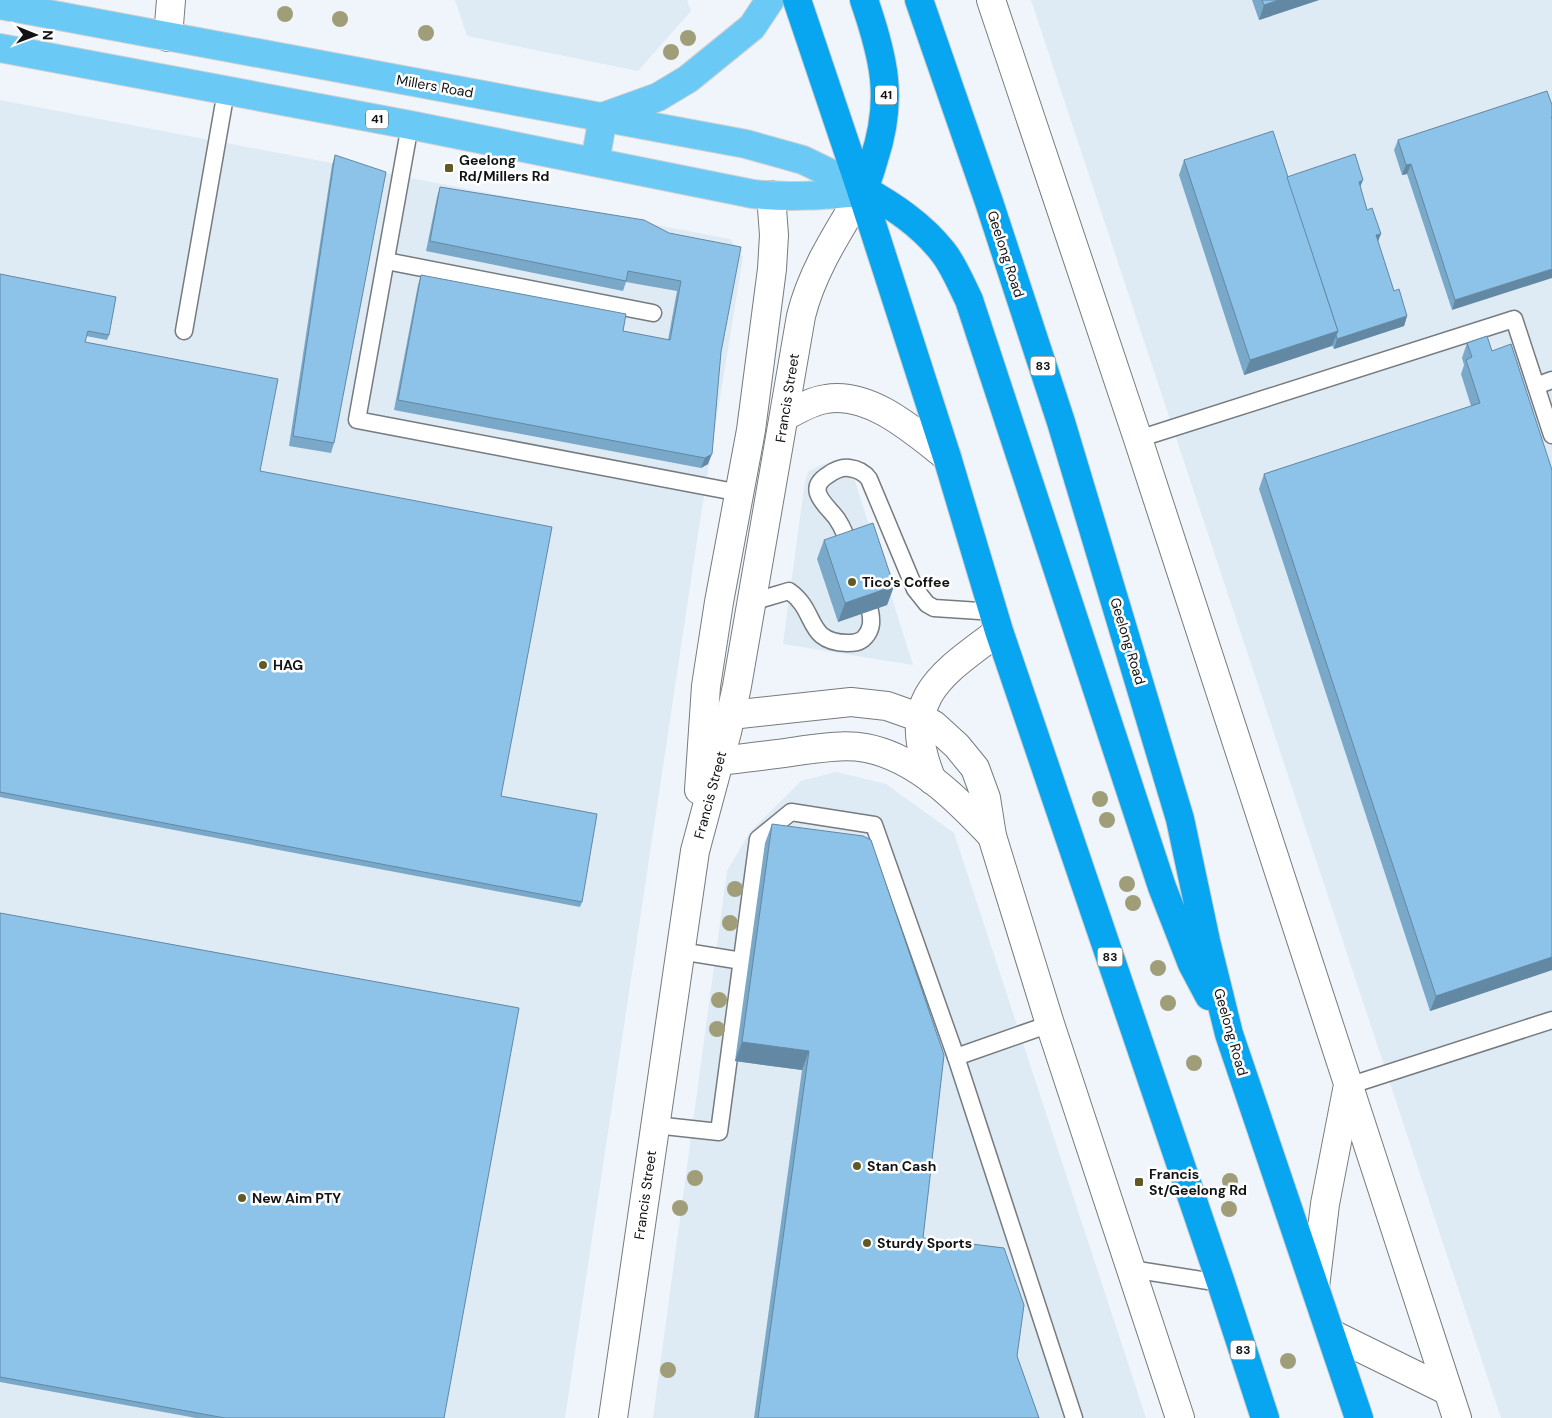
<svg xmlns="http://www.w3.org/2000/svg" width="1552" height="1418" font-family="'DM Sans',sans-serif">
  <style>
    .built { fill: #deeaf4 }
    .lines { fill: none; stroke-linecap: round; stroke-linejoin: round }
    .lane-casing { stroke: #767b7f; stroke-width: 19 }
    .street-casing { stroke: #767b7f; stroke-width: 30 }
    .secondary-casing { stroke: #767b7f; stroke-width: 30 }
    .primary-casing { stroke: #cfd0d0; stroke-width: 30 }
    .highway-casing { stroke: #cfd0d0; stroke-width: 30 }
    .lane { stroke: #fff; stroke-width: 16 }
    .street { stroke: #fff; stroke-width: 28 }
    .secondary { stroke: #fff; stroke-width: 28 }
    .primary { stroke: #6bc9f6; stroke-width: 28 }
    .highway { stroke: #08a5f0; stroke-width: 28 }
    .tree { fill: #a09d79 }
    .wall { fill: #79a8c8 }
    .shaded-wall { fill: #6388a3 }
    .building { fill: #8dc3e9; stroke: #6388a3 }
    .poi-dot { fill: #625a26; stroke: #fff; stroke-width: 2 }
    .labels { text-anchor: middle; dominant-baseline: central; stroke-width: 5; stroke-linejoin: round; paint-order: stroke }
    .shield { fill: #fff; stroke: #585a5a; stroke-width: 1 }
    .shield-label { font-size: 12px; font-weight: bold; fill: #111314 }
    .street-label { font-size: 14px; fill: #111314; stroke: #fff }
    .poi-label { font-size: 14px; font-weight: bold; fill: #111314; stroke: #fff; text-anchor: start }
  </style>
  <rect width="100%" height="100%" fill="#eff5fa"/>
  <g class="built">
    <path d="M455 0H687L691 11 638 71 467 36Z"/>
    <path d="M1031 0H1552V1418H1501Z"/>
    <path d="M0 100 730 239 743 257 699 527 565 1418H0Z"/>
    <path d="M848 459 913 665 783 644 805 481 808 472 819 466 836 460Z"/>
    <path d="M836 772 886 784 954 833 1146 1418H653L727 871 750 832 801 781Z"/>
  </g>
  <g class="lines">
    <g class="lane-casing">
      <g id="lane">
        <path d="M410 125 357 420 740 493"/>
        <path d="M386 261 653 313"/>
        <path d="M184 331 226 91"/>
        <path d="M1536 386 1552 380"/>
        <path d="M1138 439 1514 319 1552 435"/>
        <path d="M849 548C847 538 843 528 837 519 827 505 804 490 828 475 835 470 841 467 849 468 858 469 864 472 869 479L915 589 927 604 934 608 995 612"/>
        <path d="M752 602 789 591C818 611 805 642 847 643 853 643 860 643 865 637 872 629 872 621 870 611"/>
        <path d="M680 951 742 961"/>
        <path d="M956 1057 1050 1024"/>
        <path d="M1348 1086 1552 1020"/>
        <path d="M655 1125 719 1132 758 839 791 812 874 825 956 1057 1074 1418"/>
        <path d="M1131 1269 1221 1283"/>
      </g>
    </g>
    <g class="street-casing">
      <g id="street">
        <path d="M991 0 1138 439 1457 1418"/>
        <path d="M168 37 171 0"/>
        <path d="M731 715 851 702 887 706 921 718 934 725 957 746 975 768 986 798 992 836 1050 1024 1180 1418"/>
        <path d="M719 761C745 758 772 755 798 751 820 748 844 744 866 748 917 758 958 800 992 836"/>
        <path d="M932 780C898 699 940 675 999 631"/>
        <path d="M1315 1287 1325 1204 1347 1090"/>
        <path d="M1332 1334 1448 1391"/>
      </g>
    </g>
    <g class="secondary-casing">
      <g id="secondary">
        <path d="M784 417C797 410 811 401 826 399 870 391 915 432 947 457"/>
        <path d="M699 790 706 686 719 602 751 430 772 269 774 235 771 195"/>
        <path d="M613 1418 695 851 727 732 737 686 801 316C812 271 838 232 862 192"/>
      </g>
    </g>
    <g class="primary-casing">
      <g id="primary">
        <path d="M0 5 746 144 803 160 863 189"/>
        <path d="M0 48 410 125 753 194C789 198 826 195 862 192"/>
        <path d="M605 116 658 97 688 79 752 27 770 0"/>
        <path d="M595 162 603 117"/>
      </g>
    </g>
    <g class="highway-casing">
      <g id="highway">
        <path d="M797 0 860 187 947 457 999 631 1221 1283 1265 1418"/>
        <path d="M919 0 989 202 1061 422 1180 819 1206 941 1229 1034 1359 1418"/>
        <path d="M863 189C893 206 921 224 943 252 954 266 961 284 969 300L1162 887 1192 964 1209 996"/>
        <path d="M862 192C867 182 871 170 874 159 894 99 884 58 864 0"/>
      </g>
    </g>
    <use href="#lane" class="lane"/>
    <use href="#street" class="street"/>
    <use href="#secondary" class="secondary"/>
    <use href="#primary" class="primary"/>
    <use href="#highway" class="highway"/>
  </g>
  <g class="tree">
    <circle cx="285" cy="14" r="8"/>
    <circle cx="340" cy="19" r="8"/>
    <circle cx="426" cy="33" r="8"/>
    <circle cx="688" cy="38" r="8"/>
    <circle cx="671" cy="52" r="8"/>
    <circle cx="1100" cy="799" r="8"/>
    <circle cx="1107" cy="820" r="8"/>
    <circle cx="1127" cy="884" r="8"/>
    <circle cx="735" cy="889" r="8"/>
    <circle cx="1133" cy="903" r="8"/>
    <circle cx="730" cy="923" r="8"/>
    <circle cx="1158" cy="968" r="8"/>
    <circle cx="719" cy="1000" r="8"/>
    <circle cx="1168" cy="1003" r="8"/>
    <circle cx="717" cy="1029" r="8"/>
    <circle cx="1194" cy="1063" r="8"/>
    <circle cx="695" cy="1178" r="8"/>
    <circle cx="1230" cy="1181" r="8"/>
    <circle cx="680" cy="1208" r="8"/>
    <circle cx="1229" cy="1209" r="8"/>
    <circle cx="1288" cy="1361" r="8"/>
    <circle cx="668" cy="1370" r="8"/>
  </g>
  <g class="wall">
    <path d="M1252 0H1319L1259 20Z"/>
    <path d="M1547 91 1452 310 1407 174 1402 175 1394 150 1398 140Z"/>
    <path d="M335 155 334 443 331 453 289 446 332 165Z"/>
    <path d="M1184 160 1360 188 1394 291 1407 316 1404 326 1334 349 1332 345 1244 375 1179 175Z"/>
    <path d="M440 187 669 233 721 352 708 464 701 468 394 410 418 285 421 275 623 331 668 340 677 291 626 282 623 291 426 251 437 197Z"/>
    <path d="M0 274 109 335 107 340 86 336 85 342 260 471 501 796 582 902 580 907 0 797Z"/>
    <path d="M1487 336 1552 970 1430 1011 1259 489 1264 474 1471 406 1461 374 1464 365 1462 358 1467 343Z"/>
    <path d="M824 540 894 586 887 605 838 622 817 559Z"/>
    <path d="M772 824 923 1238 1017 1356 1039 1418H754L802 1070 735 1061 765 843Z"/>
    <path d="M0 913 444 1418H196L0 1382Z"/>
  </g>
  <g class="shaded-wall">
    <path d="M1279 0H1319L1259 20 1264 5Z"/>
    <path d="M1411 164 1407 174 1402 175 1406 165Z"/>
    <path d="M1363 180 1359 190V182Z"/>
    <path d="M1381 234 1377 244 1376 235Z"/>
    <path d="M1552 269V278L1452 310 1455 300Z"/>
    <path d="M1407 316 1404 326 1334 349 1337 339Z"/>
    <path d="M1338 331 1332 346 1244 375 1250 360Z"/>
    <path d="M712 454 708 464 701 468 705 458Z"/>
    <path d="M894 586 887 605 838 622 845 603Z"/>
    <path d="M1552 957V970L1430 1011 1436 996Z"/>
    <path d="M742 1042 809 1051 802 1070 735 1061Z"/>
  </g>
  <g class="building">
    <path d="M1262 0H1279L1264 5Z"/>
    <path d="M1547 91 1552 105V117H1551L1552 119V269L1455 300 1411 164 1406 165 1398 140Z"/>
    <path d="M1273 131 1338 331 1250 360 1184 160Z"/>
    <path d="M1355 154 1363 180 1359 182 1367 210 1372 208 1381 234 1376 235 1394 291 1399 289 1407 316 1337 339 1336 335 1338 331 1287 177Z"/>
    <path d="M335 155 386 172 334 443 293 436Z"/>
    <path d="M440 187 644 220 669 233 741 247 721 352 712 454 705 458 398 400 421 275 626 314 623 331 670 340 681 281 628 271 626 281 430 241Z"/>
    <path d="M0 274 116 297 109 335 88 331 85 342 278 379 260 471 552 527 501 796 597 814 582 902 0 792Z"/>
    <path d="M1487 336 1492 351 1511 344 1552 470V957L1436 996 1264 474 1480 403 1466 360 1472 357 1467 343Z"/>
    <path d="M873 523 894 586 845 603 824 540Z"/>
    <path d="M772 824 863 836 871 840 944 1055 923 1238 1004 1248 1024 1305 1017 1356 1039 1418H758L809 1051 742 1042Z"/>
    <path d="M0 913 519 1008 444 1418H225L0 1377Z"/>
  </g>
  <g class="poi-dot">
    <rect x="444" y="163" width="10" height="10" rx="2.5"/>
    <circle cx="852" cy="582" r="5"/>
    <circle cx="263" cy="665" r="5"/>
    <circle cx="857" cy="1166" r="5"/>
    <rect x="1134" y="1177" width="10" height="10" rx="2.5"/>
    <circle cx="242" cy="1198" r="5"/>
    <circle cx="867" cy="1243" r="5"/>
  </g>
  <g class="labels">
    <g class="shield">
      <rect x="875" y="85.5" width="22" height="19" rx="4"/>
      <rect x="366" y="109.5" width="22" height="19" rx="4"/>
      <rect x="1030.5" y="356.5" width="25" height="19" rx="4"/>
      <rect x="1097.5" y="947.5" width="25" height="19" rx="4"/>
      <rect x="1230.5" y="1340.5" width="25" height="19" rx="4"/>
    </g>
    <g class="shield-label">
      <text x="886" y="95">41</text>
      <text x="377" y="119">41</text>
      <text x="1043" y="366">83</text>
      <text x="1110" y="957">83</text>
      <text x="1243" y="1350">83</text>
    </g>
    <g class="street-label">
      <text transform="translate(435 86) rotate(10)">Millers Road</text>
      <text transform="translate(1006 254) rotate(72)">Geelong Road</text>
      <text transform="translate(787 398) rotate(-81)">Francis Street</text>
      <text transform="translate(1128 641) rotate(73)">Geelong Road</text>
      <text transform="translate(710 795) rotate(-75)">Francis Street</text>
      <text transform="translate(1231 1032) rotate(74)">Geelong Road</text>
      <text transform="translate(645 1195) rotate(-82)">Francis Street</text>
    </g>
    <g class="poi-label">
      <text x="459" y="160">Geelong<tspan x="459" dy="16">Rd/Millers Rd</tspan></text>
      <text x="862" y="582">Tico's Coffee</text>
      <text x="273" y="665">HAG</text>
      <text x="867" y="1166">Stan Cash</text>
      <text x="1149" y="1174">Francis<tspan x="1149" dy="16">St/Geelong Rd</tspan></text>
      <text x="252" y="1198">New Aim PTY</text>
      <text x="877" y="1243">Sturdy Sports</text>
    </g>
  </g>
  <g transform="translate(35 35) rotate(91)" stroke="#ffffff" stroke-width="4" paint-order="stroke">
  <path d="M0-4L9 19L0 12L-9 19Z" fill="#111314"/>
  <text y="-8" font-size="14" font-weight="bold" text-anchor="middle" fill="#111314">N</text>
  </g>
</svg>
